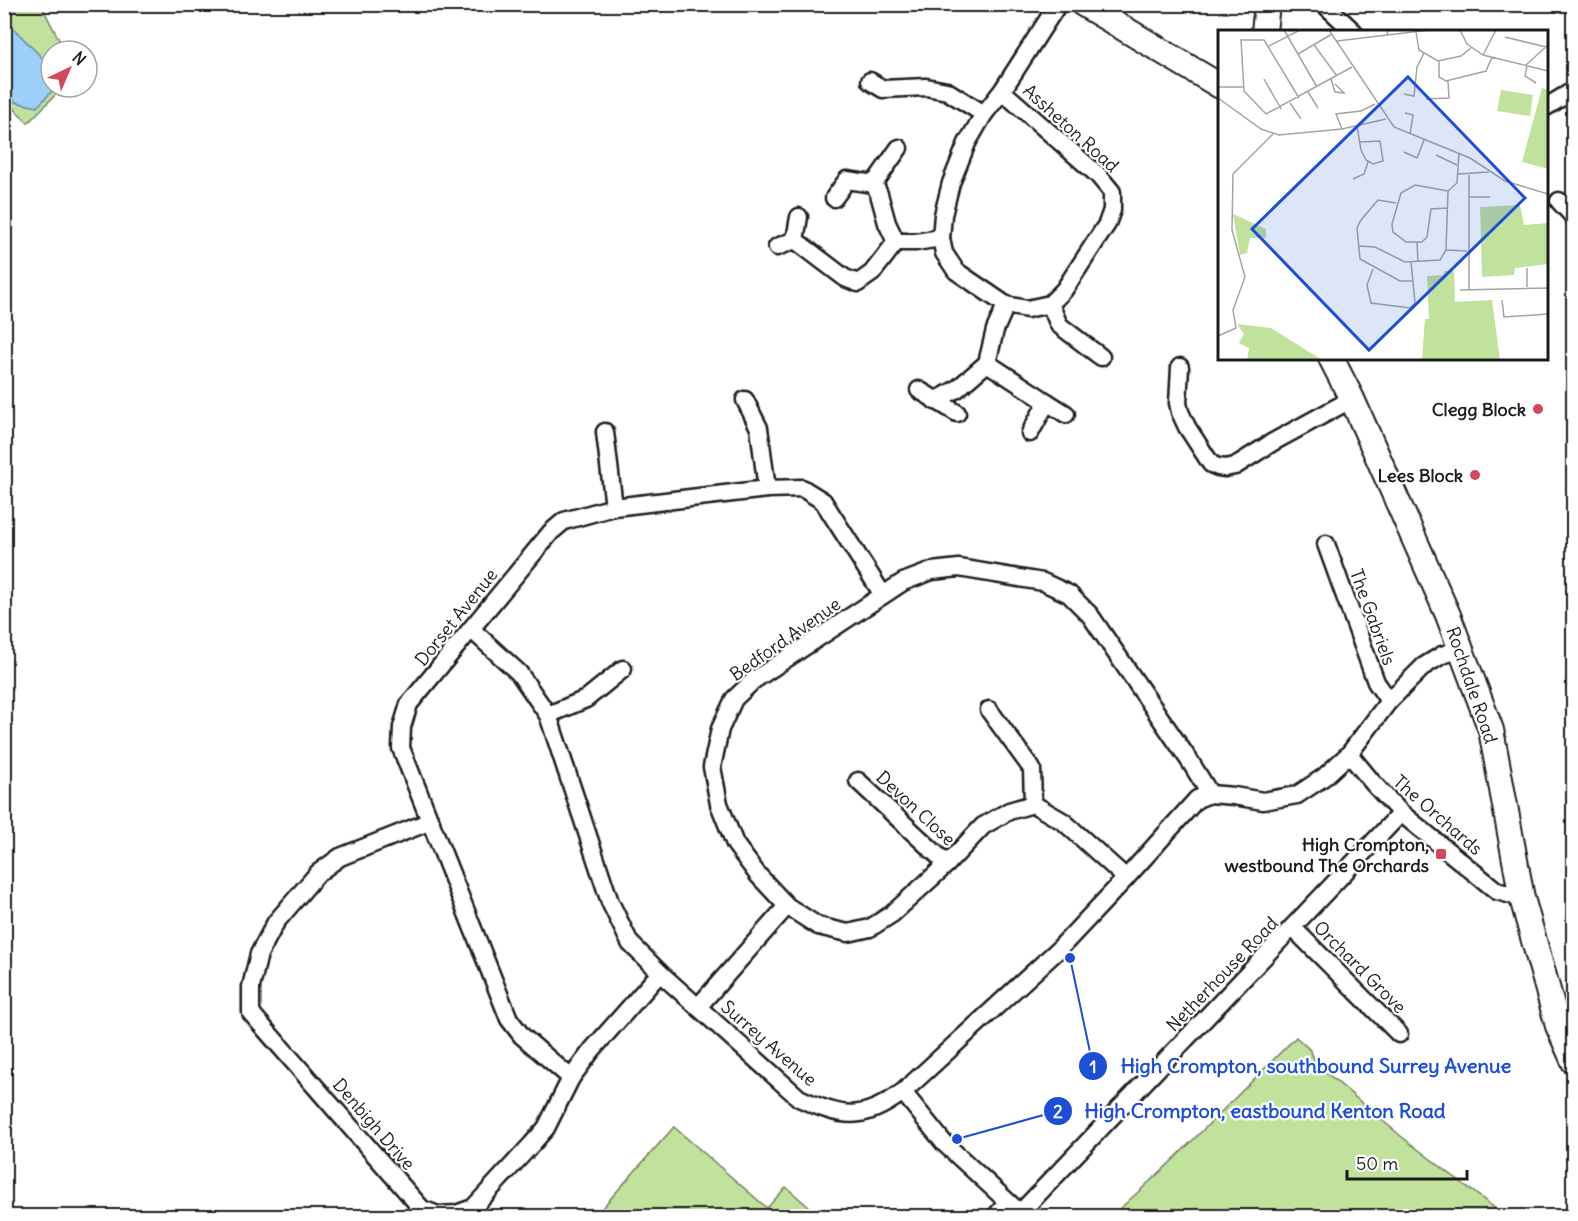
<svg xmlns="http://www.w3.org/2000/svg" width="1578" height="1221" font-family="Delius,sans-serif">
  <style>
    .green { fill: #c0e29c; stroke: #6e7f5c; stroke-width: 1.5 }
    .water { fill: #9dcffa; stroke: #6987a1; stroke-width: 1.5 }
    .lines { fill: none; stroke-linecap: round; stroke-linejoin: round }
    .street-casing { stroke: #1c1c1c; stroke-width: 21 }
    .secondary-casing { stroke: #1c1c1c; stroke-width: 28 }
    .street { stroke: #fff; stroke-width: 16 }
    .secondary { stroke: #fff; stroke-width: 24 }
    .poi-dot { fill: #d1495b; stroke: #fff; stroke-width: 2 }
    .labels { text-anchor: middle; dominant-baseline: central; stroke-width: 4.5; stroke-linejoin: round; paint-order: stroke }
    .street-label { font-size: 18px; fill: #1c1c1c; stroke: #fff }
    .poi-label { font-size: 18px; font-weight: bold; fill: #1c1c1c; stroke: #fff; text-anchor: end }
    .inset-road { fill: none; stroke: #a4a4a4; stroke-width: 1.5 }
    .view { fill: #1d4ed8; fill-opacity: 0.15; stroke: #1d4ed8; stroke-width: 3 }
    .inset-edge { fill: none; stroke: #1c1c1c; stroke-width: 3 }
    .leader { fill: none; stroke: #1d4ed8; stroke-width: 2 }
    .callout-dot { fill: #1d4ed8; stroke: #fff; stroke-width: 2 }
    .mark-label { font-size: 18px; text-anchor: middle; font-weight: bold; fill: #fff }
    .callout-label { font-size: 20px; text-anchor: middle; font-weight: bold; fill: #1d4ed8; stroke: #fff; stroke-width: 4.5; stroke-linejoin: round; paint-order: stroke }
  </style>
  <rect width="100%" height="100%" fill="#fff"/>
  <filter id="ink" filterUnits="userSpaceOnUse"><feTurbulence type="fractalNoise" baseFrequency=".0167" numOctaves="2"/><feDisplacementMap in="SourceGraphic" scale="12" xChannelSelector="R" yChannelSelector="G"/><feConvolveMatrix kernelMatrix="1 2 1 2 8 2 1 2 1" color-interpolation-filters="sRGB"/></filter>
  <g filter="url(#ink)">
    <g class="green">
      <path d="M5 5H41L65 51H51V87H63L28 123 5 99Z"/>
      <path d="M1296 1037 1311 1051 1315 1063 1402 1137 1505 1216H1112L1172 1161Z"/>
      <path d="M674 1127 767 1208 786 1187 819 1216H595Z"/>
    </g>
    <path class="water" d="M5 25 14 29 51 67V87H56L37 107 15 102 5 87Z"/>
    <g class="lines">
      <g class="street-casing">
        <g id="street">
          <path d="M1324 4 1354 32"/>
          <path d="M870 81 883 89 926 87 947 91 984 114"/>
          <path d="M1002 91 1098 175 1112 192V210L1107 224 1064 290 1050 304 1027 309 1006 305 956 271 944 253 941 238 943 215 951 183 967 143 984 114 1002 91 1058 4"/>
          <path d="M1546 107 1574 90"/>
          <path d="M834 198 847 180 874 184"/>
          <path d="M1559 201 1574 217"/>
          <path d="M795 240 799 217"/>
          <path d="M896 242 887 223 879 194 874 184 899 148"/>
          <path d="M777 247 795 240 845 278 858 283 872 273 896 242H916L941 238"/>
          <path d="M1050 304 1059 325 1101 357"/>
          <path d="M987 363 1047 402"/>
          <path d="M1180 367 1178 403 1180 412 1187 427 1211 464 1218 467 1225 468 1235 466 1273 442 1352 399"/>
          <path d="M919 390 957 413"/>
          <path d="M745 400 759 428 767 489"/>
          <path d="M935 401 957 389 987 363 995 330 1006 305"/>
          <path d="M605 432 614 507"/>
          <path d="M1030 433 1047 402 1066 414"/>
          <path d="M1326 544 1376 682 1389 701"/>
          <path d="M471 629 519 673 548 715 610 902 630 943 660 973 799 1098C843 1118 862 1122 903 1092L1060 948 1126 878 1197 799 1210 794 1234 796 1263 801 1297 795 1324 777 1349 754 1389 701 1424 666 1442 655 1461 649"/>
          <path d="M989 710 1032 769 1033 804"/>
          <path d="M548 715 586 699 623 669"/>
          <path d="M1349 754 1373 783 1401 813 1497 891 1522 898"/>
          <path d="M858 781 947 864"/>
          <path d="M431 821 340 857 318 873 276 922 259 954 251 987V1013L422 1209 438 1215 456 1214 473 1208 532 1144 546 1128 571 1078 592 1050 660 973"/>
          <path d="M1126 878 1064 822 1033 804 1009 811 983 826 947 864 892 914 870 928 848 933 818 926 787 906 758 875 735 844 719 804 712 767 720 729 734 699 754 680 903 582 932 571 959 568 1043 582 1069 594 1090 615 1191 763 1210 794"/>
          <path d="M1293 928 1399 1034"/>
          <path d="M698 1007 787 906"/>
          <path d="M571 1078 522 1036 509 1019 401 748 402 727 409 704 551 532 564 521 614 507 767 489 802 488 823 501 883 595"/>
          <path d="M903 1092 944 1143 1020 1213 1401 813"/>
          <path d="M996 1216 1008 1202"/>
        </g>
      </g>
      <g class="secondary-casing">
        <g id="secondary">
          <path d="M1083 4 1220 86"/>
          <path d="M1264 32 1267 4"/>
          <path d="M1331 358 1352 399 1448 615 1491 730 1522 898 1558 1026 1574 1062"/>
        </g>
      </g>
      <use href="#street" class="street"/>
      <use href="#secondary" class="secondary"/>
    </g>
  </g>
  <g class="poi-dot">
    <circle cx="1538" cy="409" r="6"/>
    <circle cx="1475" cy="475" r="6"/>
    <rect x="1435" y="848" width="12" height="12" rx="3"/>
  </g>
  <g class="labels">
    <g class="street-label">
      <text transform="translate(1071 128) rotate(42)">Assheton Road</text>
      <text transform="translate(456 617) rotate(-51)">Dorset Avenue</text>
      <text transform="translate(1373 617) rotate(70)">The Gabriels</text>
      <text transform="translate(785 639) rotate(-35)">Bedford Avenue</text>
      <text transform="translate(1472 685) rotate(71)">Rochdale Road</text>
      <text transform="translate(916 808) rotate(43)">Devon Close</text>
      <text transform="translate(1438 815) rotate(41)">The Orchards</text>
      <text transform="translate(1360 967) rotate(45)">Orchard Grove</text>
      <text transform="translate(1222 974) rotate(-46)">Netherhouse Road</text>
      <text transform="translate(769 1043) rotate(41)">Surrey Avenue</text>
      <text transform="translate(374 1124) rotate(49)">Denbigh Drive</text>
    </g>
    <g class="poi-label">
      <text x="1526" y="409">Clegg Block</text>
      <text x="1463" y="475">Lees Block</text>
      <text x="1429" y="844">High Crompton,<tspan x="1429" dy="21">westbound The Orchards</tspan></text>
    </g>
  </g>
  <g transform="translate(1218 30)">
    <rect width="330" height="330" fill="#fff"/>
    <path d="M324 58 330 60V139L304 132ZM283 60 315 65 312 86 279 81ZM302 175 306 195 330 193V234L297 238 296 245 264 247 262 177ZM15 184 48 199V208H32L29 223 22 225ZM226 241H236L237 272 274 270 282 330H204L207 289H211L209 246 225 245ZM19 294 53 298 104 330H29L31 318 21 313 26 304Z" fill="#c0e29c"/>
    <path class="inset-road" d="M66 0 99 57M111 0 176 97 252 128 287 151 330 164M242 0 249 14 265 25 330 41M198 2 201 20 220 31 243 26 253 18M169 5 212 0M287 7 328 17M119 11 169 5 170 0M96 15 119 46M51 16 82 0M80 24 114 4M265 25 278 0M221 31V47L228 51 268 41 274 27M308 35 330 15M309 36 307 46 318 53M46 49 63 79M113 49 117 62 126 63 117 54M0 57H25M90 62 100 78M186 64 196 66 199 37 206 23M0 68 43 99 61 105 124 99 168 89M208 69 231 68 230 51M72 73 83 89M187 83 195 85 192 104M48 84 26 61 23 10H46L81 68M48 84 134 37M139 96 143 120 148 130 155 134 165 131 162 111 142 112M124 99 118 84 143 81 157 74M186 122 199 128 206 110M218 125 239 135M240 144 271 142M251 145V260M135 149 146 144 150 132M230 161 239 153 241 123M251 167H272M178 173 160 170 143 190 139 198 142 229 182 251H194M230 178 213 179 209 207 204 212H188L175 202 174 194 183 163 197 155 230 161M199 213 200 232M141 216 157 217 187 232 222 230 228 220 230 161M228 220 249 221M155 239 149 255 153 273 192 278 197 273 193 232M309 257V238M242 260 330 258M284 270 286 287 330 284M0 306 18 298 15 280 27 247 14 200 15 144 55 104"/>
    <path class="view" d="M190 47 307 168 151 320 34 199Z"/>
    <rect width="330" height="330" class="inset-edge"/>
  </g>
  <path class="leader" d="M1070 958L1093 1066M957 1139L1058 1111"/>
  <g class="callout-dot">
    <circle cx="1070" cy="958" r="6"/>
    <circle cx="957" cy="1139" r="6"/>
    <circle cx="1093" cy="1066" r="15"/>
    <circle cx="1058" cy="1111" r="15"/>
  </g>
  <g class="mark-label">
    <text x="1093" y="1073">1</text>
    <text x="1058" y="1118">2</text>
  </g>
  <g class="callout-label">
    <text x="1316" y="1073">High Crompton, southbound Surrey Avenue</text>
    <text x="1265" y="1118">High Crompton, eastbound Kenton Road</text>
  </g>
  <rect width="1578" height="1221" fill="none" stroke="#fff" stroke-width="24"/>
  <rect x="12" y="12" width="1554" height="1197" fill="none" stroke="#1c1c1c" stroke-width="2" filter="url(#ink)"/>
  <g transform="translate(69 69) rotate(44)"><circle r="28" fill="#ffffff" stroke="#a4a4a4" stroke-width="1.5"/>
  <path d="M0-4.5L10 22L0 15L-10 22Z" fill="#d1495b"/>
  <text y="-9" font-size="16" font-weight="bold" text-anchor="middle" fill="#1c1c1c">N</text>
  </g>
  <path d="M1347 1170v9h120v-9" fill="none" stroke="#1c1c1c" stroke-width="3"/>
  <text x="1356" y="1170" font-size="18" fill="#1c1c1c" stroke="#ffffff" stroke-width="4.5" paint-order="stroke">50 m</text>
</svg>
